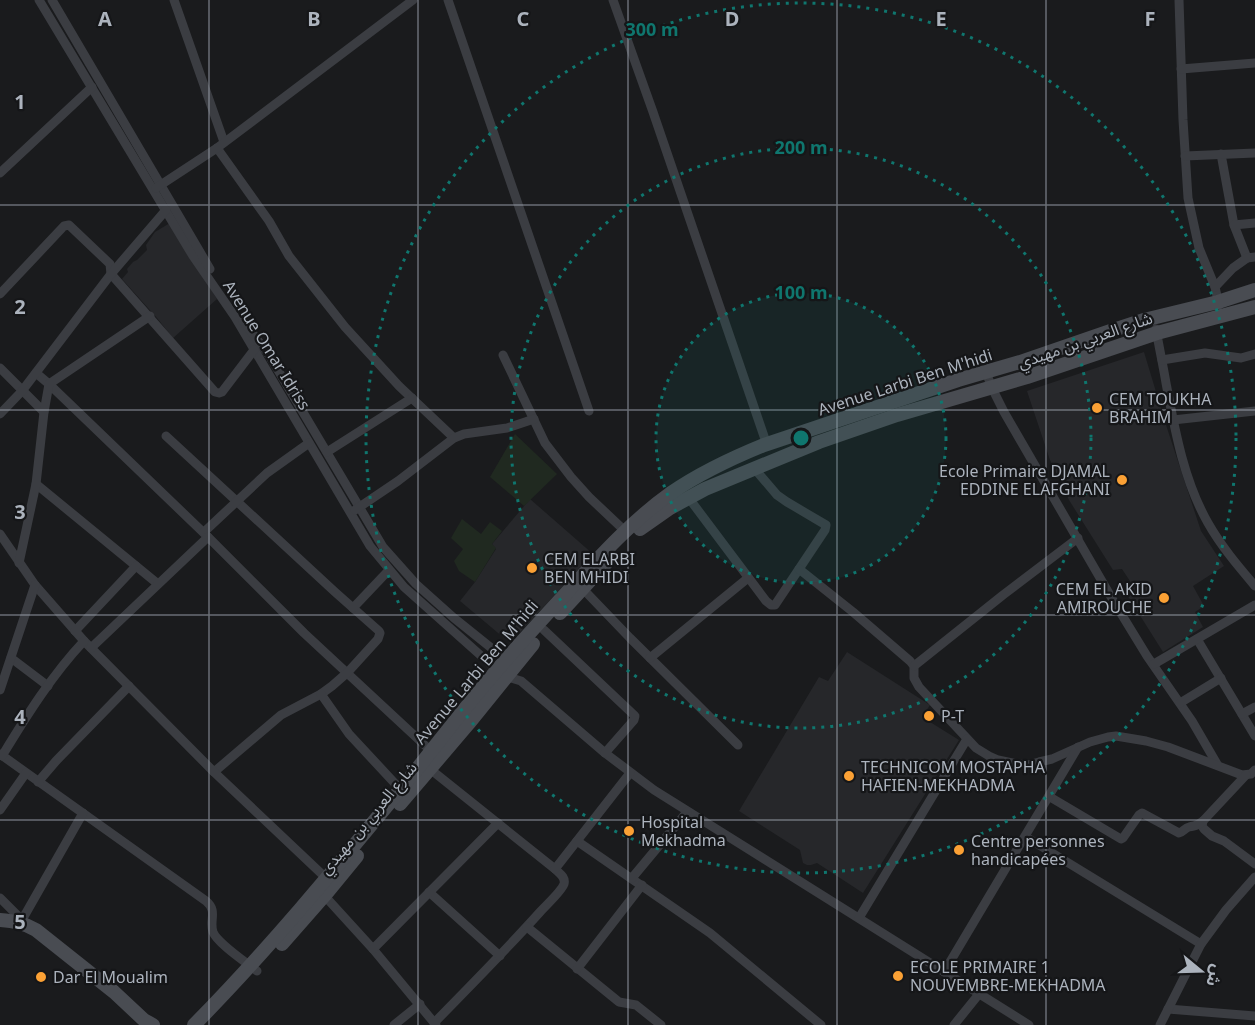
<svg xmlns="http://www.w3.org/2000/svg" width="1255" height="1025" font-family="'Noto Sans','Noto Sans Arabic',sans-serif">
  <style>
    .built { fill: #26272a }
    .green { fill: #202920 }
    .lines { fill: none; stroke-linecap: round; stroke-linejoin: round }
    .street { stroke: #3b3d42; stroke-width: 9 }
    .secondary { stroke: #494c52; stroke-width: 14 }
    .grid { fill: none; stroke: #acb3bd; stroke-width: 1.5; stroke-opacity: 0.55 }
    .ring { fill: none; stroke: #0f766e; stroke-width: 3; stroke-dasharray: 3 6 }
    .poi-dot { fill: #fba135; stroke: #151618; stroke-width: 2 }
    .labels { text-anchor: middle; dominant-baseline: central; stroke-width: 4.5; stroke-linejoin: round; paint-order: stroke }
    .street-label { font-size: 16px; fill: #acb3bd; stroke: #151618 }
    .poi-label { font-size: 16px; fill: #acb3bd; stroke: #151618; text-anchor: start }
    .grid-label { font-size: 20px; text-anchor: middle; font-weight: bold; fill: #acb3bd; stroke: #151618; stroke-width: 4.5; stroke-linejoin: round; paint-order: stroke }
    .centre { fill: #0f766e; stroke: #151618; stroke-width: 3 }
    .ring-label { font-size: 18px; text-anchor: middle; font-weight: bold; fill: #0f766e; stroke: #151618; stroke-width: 4.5; stroke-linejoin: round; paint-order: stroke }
  </style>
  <rect width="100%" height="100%" fill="#1a1b1d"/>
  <g class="built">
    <path d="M170 223 217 299 173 338 157 318 122 279 128 272 127 269 133 262 137 260 147 250 146 245 155 232Z"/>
    <path d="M1144 352 1166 425 1201 531 1224 566 1193 586 1204 606 1195 612 1203 627 1163 652 1124 590 1132 584 1122 569 1113 570 1069 500 1050 460 1027 391Z"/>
    <path d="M530 499 593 554 510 643 460 601 475 582 496 549 492 544Z"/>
    <path d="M847 652 930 705 922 717 959 740 863 893 817 863 811 865H807L803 863 800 850 739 811 819 677 828 681Z"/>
  </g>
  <g class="green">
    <path d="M515 434 557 474 524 506 490 477Z"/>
    <path d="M462 519 481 534 490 522 502 531 492 544 496 548 475 582 459 571 454 561 463 549 451 538Z"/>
  </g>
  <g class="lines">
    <g class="street">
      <path d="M39 0 193 256 235 317 370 546 404 587 497 670 505 676 521 681 605 753 654 790 1029 1025"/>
      <path d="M52 0 210 269"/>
      <path d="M174 0 224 142"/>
      <path d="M448 0 589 411"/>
      <path d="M613 0 653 112 767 445"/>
      <path d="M1179 0 1183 120 1188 198 1199 248 1215 287 1219 305"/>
      <path d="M1181 69 1255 63"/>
      <path d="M217 148 269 221 289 256 345 327 399 386 454 438"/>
      <path d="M1221 154 1234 225"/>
      <path d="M1185 156 1255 153"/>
      <path d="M0 173 92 87"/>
      <path d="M156 188 217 148 413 0"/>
      <path d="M1255 223 1234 225 1247 258 1255 257"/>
      <path d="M1215 287 1233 268 1247 258"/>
      <path d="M0 294 64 226 69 225 110 264 111 274 215 392 219 393 222 392 254 350"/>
      <path d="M243 321 269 355 383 547 416 584 454 618 510 663"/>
      <path d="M1156 329C1159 347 1163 365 1166 383 1175 431 1184 481 1208 523 1221 546 1238 566 1255 586"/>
      <path d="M503 355 545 443 571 477 589 497 625 531"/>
      <path d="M1162 360 1205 353 1241 358 1255 354"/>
      <path d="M0 368 44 412"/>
      <path d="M986 372 992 388 1004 412 1114 602 1147 656 1192 721 1217 764"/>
      <path d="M36 373 49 384 208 537 304 633 431 751"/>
      <path d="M0 414 22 391 111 274 166 210"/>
      <path d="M1173 420 1255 411"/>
      <path d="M166 436 335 592 379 631 380 633 378 639 348 672 332 686 321 694 281 715 214 772"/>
      <path d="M327 452 412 398"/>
      <path d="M36 484 158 584"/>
      <path d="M688 497 766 601 771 605H775L825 530 826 525 787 502 777 495 754 468"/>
      <path d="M355 510 398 481 454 438 464 434 507 428 534 419"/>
      <path d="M204 532 267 473 309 443"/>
      <path d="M0 534 35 585 84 641 214 772 326 878"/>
      <path d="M19 563 36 484 44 412 49 384 150 316"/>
      <path d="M799 569 853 612 910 661 914 666V678L919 687 976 748 989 756 998 760 1018 764 1028 765 1039 762 1052 759 1090 742 1108 737 1116 736 1146 741 1168 747 1242 775 1251 774 1255 770"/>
      <path d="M583 589 630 638 738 745"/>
      <path d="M353 608 389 570"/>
      <path d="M544 630 635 716 634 720 605 753"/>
      <path d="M75 631 136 566"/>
      <path d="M1197 639 1255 736"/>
      <path d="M91 648 208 537"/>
      <path d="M11 658 48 686"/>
      <path d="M650 658 748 578"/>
      <path d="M1154 664 1255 605"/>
      <path d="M914 666 1003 595 1078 538"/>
      <path d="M0 690 35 585"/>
      <path d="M321 694 349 734 401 790"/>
      <path d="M1180 703 1221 678"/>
      <path d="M1242 714 1255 707"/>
      <path d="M0 754 206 901C218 911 209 920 213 932 217 943 247 963 257 971"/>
      <path d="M2 756C27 715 52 675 84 641"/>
      <path d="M430 769 555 869C559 873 566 877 564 884 561 892 546 905 540 912 506 950 470 986 434 1023"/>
      <path d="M1246 775 1203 821 1202 826 1204 829 1212 836 1224 841 1255 864"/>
      <path d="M38 782 56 761 129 686"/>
      <path d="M1050 797 1121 839 1123 838 1139 815 1142 813 1179 833C1183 832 1185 828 1189 827 1196 825 1196 827 1203 821"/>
      <path d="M0 810 26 773"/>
      <path d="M1026 837 1201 944"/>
      <path d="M577 841 710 933 821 1025"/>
      <path d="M555 869 630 773"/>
      <path d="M632 878 687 812"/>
      <path d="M429 892 500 956"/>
      <path d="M322 893 373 949 436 1025"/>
      <path d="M0 898 26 924"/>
      <path d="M859 918 967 739"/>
      <path d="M22 920 83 813"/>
      <path d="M527 927 619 1002 636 1005 661 1025"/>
      <path d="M373 949 498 823"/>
      <path d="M577 969 642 885"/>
      <path d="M944 972 1078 747"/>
      <path d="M1168 1009 1255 1016"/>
      <path d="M394 1025 420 1004"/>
      <path d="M954 1025 979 994"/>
      <path d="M1160 1025 1201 944 1226 910 1255 877"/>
    </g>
    <g class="secondary">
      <path d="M640 529 670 508 705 489 819 442 897 415 1027 377 1157 333 1255 307"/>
      <path d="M560 613 608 561"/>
      <path d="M400 804 469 723 533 644"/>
      <path d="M0 920C14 921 24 923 36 930L114 992 144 1020 153 1025"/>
      <path d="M282 944 325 895 357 856"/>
      <path d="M194 1025C267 951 334 870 400 790 433 750 463 709 497 670 520 643 545 616 570 589 601 555 633 520 671 493 700 473 732 458 764 445L958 380 1020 362 1110 331 1144 320 1218 302 1255 290"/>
    </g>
  </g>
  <path class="grid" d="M209 0V1025M418 0V1025M628 0V1025M837 0V1025M1046 0V1025M0 205H1255M0 410H1255M0 615H1255M0 820H1255"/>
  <circle cx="801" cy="438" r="145" fill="#0f766e" fill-opacity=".12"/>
  <g class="ring">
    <circle cx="801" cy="438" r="145"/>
    <circle cx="801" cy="438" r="290"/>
    <circle cx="801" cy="438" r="435"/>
  </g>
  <g class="poi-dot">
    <circle cx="1097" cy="408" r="6"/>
    <circle cx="1122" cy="480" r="6"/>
    <circle cx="532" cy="568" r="6"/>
    <circle cx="1164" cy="598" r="6"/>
    <circle cx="929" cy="716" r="6"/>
    <circle cx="849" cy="776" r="6"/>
    <circle cx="629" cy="831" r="6"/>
    <circle cx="959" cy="850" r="6"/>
    <circle cx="898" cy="976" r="6"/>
    <circle cx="41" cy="977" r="6"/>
  </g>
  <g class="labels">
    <g class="street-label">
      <text transform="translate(1085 340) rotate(-19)">شارع العربي بن مهيدي</text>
      <text transform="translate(267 345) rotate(58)">Avenue Omar Idriss</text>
      <text transform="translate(905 382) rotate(-18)">Avenue Larbi Ben M'hidi</text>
      <text transform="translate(476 672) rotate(-50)">Avenue Larbi Ben M'hidi</text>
      <text transform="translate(368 818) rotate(-50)">شارع العربي بن مهيدي</text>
    </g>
    <g class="poi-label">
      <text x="1109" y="399">CEM TOUKHA<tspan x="1109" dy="18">BRAHIM</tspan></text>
      <text x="1110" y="471" text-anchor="end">Ecole Primaire DJAMAL<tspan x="1110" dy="18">EDDINE ELAFGHANI</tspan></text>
      <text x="544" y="559">CEM ELARBI<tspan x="544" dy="18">BEN MHIDI</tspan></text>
      <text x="1152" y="589" text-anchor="end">CEM EL AKID<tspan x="1152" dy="18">AMIROUCHE</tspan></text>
      <text x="941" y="716">P-T</text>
      <text x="861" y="767">TECHNICOM MOSTAPHA<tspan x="861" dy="18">HAFIEN-MEKHADMA</tspan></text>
      <text x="641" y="822">Hospital<tspan x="641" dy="18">Mekhadma</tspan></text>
      <text x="971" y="841">Centre personnes<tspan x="971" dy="18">handicapées</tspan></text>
      <text x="910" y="967">ECOLE PRIMAIRE 1<tspan x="910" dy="18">NOUVEMBRE-MEKHADMA</tspan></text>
      <text x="53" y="977">Dar El Moualim</text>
    </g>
  </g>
  <g class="grid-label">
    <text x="105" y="26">A</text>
    <text x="314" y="26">B</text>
    <text x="523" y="26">C</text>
    <text x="732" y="26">D</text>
    <text x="941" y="26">E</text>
    <text x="1150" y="26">F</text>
    <text x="20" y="109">1</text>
    <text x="20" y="314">2</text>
    <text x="20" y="519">3</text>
    <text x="20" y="724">4</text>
    <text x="20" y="929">5</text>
  </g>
  <circle cx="801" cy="438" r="9" class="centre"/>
  <g class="ring-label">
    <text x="652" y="36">300 m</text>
    <text x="801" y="154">200 m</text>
    <text x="801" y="299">100 m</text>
  </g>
  <g transform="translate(1201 971) rotate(109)" stroke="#151618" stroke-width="4.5" paint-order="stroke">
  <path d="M0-4.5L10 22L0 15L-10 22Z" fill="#acb3bd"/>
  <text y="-9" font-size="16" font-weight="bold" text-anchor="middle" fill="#acb3bd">ش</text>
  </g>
</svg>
